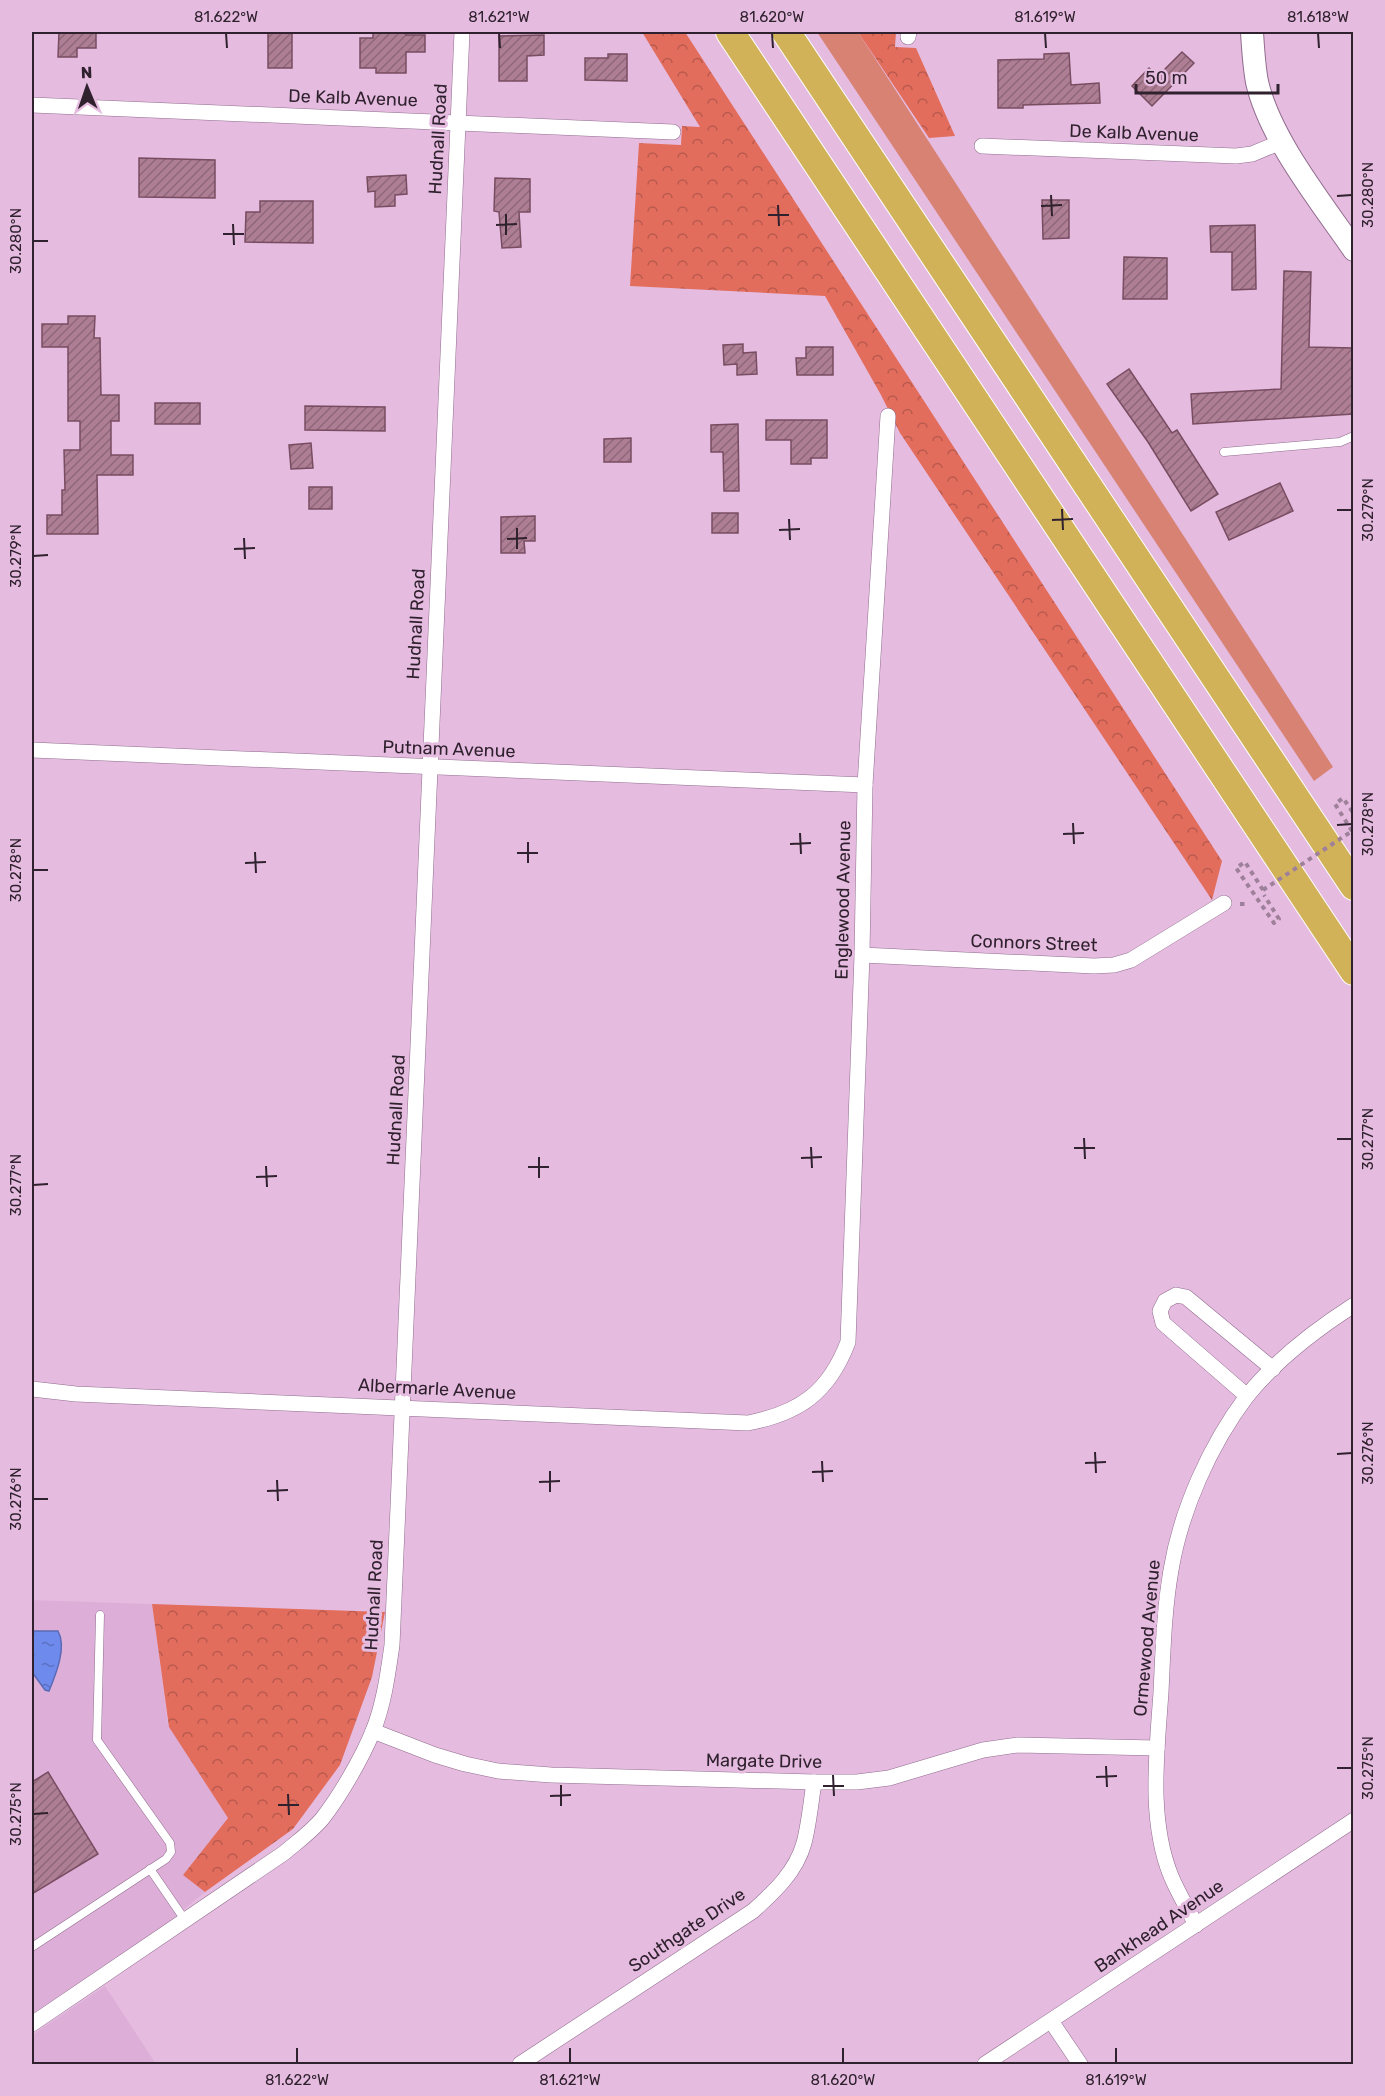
<svg xmlns="http://www.w3.org/2000/svg" width="1385" height="2096" font-family="Rubik,sans-serif">
  <style>
    .built { fill: #ddafd8 }
    .green { fill: #d88274 }
    .forest { fill: url(#forest-crowns) }
    .water { fill: url(#water-ripples); stroke: #5b6ab4; stroke-width: 1.5 }
    .building { fill: url(#building-hatch); stroke: #784c61; stroke-width: 1.5 }
    .lines { fill: none; stroke-linecap: round; stroke-linejoin: round }
    .lane-casing { stroke: #916c8e; stroke-width: 9 }
    .street-casing { stroke: #916c8e; stroke-width: 16 }
    .secondary-casing { stroke: #916c8e; stroke-width: 24 }
    .highway-casing { stroke: #fff; stroke-width: 30 }
    .path { stroke: #9f809b; stroke-width: 4; stroke-dasharray: 4.5 4.5; stroke-linecap: butt }
    .lane { stroke: #fff; stroke-width: 8 }
    .street { stroke: #fff; stroke-width: 15 }
    .secondary { stroke: #fff; stroke-width: 22 }
    .highway { stroke: #d2b258; stroke-width: 28 }
    .path-bridge { stroke: #9f809b; stroke-width: 4; stroke-dasharray: 4.5 4.5; stroke-linecap: butt }
    .ticks { fill: none; stroke: #30212e; stroke-width: 2 }
    .labels { text-anchor: middle; dominant-baseline: central; stroke-width: 6; stroke-linejoin: round; paint-order: stroke }
    .street-label { font-size: 18px; fill: #30212e; stroke: #e5bce0 }
    .neatline { fill: none; stroke: #30212e; stroke-width: 2 }
    .ticks-label { font-size: 15px; text-anchor: middle; fill: #30212e }
  </style>
  <defs>
    <pattern id="forest-crowns" width="20" height="18" patternUnits="userSpaceOnUse" patternTransform="scale(1.5)"><rect width="20" height="18" fill="#e36d5d"/><path d="M2 6a3 3 0 1 1 6 0M12 15a3 3 0 1 1 6 0" fill="none" stroke="#b8594d"/></pattern>
    <pattern id="water-ripples" width="26" height="14" patternUnits="userSpaceOnUse" patternTransform="scale(1.5)"><rect width="26" height="14" fill="#6e8aed"/><path d="M2 4q2-2 4 0t4 0M15 11q2-2 4 0t4 0" fill="none" stroke="#5b70c0"/></pattern>
    <pattern id="building-hatch" width="6" height="6" patternUnits="userSpaceOnUse" patternTransform="scale(1.5)"><rect width="6" height="6" fill="#ae7e94"/><path d="M-1 1l2-2M0 6l6-6M5 7l2-2" fill="none" stroke="#8e6779"/></pattern>
  </defs>
  <rect width="100%" height="100%" fill="#e5bce0"/>
  <g class="built">
    <path d="M32 1600 152 1604 168 1724 228 1818 184 1874 205 1892 148 1939 32 2014Z"/>
    <path d="M105 1986 156 2064H32V2035Z"/>
  </g>
  <path class="green" d="M817 32H858L1333 767 1314 781Z"/>
  <g class="forest">
    <path d="M642 32H685L1222 861 1212 900 900 433 881 395 825 296 630 286 639 143 681 145 682 126 700 127Z"/>
    <path d="M858 32H896L895 47 916 48 955 136 929 138Z"/>
    <path d="M152 1604 385 1612 372 1677 340 1765 293 1829 205 1892 183 1875 228 1818 169 1727Z"/>
  </g>
  <path class="water" d="M32 1631H58C67 1647 56 1674 49 1691L45 1690 32 1672Z"/>
  <g class="building">
    <path d="M59 32H96V48H77V57H58Z"/>
    <rect x="268" y="32" width="24" height="36"/>
    <path d="M373 32H406V35H425V52H406V73H376V68H360V38H373Z"/>
    <path d="M544 35V55L527 56V81H499V36Z"/>
    <path d="M1182 52 1194 63 1152 106 1132 86 1149 68 1158 76Z"/>
    <path d="M1069 53 1071 85 1099 83 1100 103 1023 105V108H998V60L1044 59V54Z"/>
    <path d="M608 54H627V81L585 80V58H608Z"/>
    <path d="M139 158 215 160V198L139 197Z"/>
    <path d="M406 175 407 194 395 195V206L375 207V191L368 192 367 177Z"/>
    <path d="M495 178 530 179V212H519L521 247 502 248 499 212 494 211Z"/>
    <path d="M1042 200H1069V238L1043 239Z"/>
    <path d="M260 201H313V243L245 242 246 212H260Z"/>
    <path d="M1255 225 1256 289 1232 290V252H1211L1210 226Z"/>
    <path d="M1124 257 1167 258V299H1123Z"/>
    <path d="M1284 271 1311 272 1309 347 1353 348V414L1193 424 1191 394 1281 389Z"/>
    <path d="M68 316H95L94 338H100L101 395H119V421H111V455H133V475H97L98 534H47V515H62V490H65L64 450H80V421H68V347H42V324H68Z"/>
    <path d="M743 344V353L756 352 757 374 737 375V364L724 365 723 345Z"/>
    <path d="M806 347H833V375H797L796 358H806Z"/>
    <path d="M1129 369 1172 433 1177 430 1218 494 1191 511 1148 442 1107 384Z"/>
    <rect x="155" y="403" width="45" height="21"/>
    <path d="M305 406 385 407V431L305 430Z"/>
    <path d="M766 420H827V458H811V464H791V440H766Z"/>
    <path d="M738 424 739 491H724L723 452H711V425Z"/>
    <path d="M631 438V462H604V439Z"/>
    <path d="M311 443 313 468 291 469 289 445Z"/>
    <path d="M1280 483 1293 511 1229 540 1216 512Z"/>
    <rect x="309" y="487" width="23" height="22"/>
    <rect x="712" y="513" width="26" height="20"/>
    <path d="M535 516V541H524L525 553H501V517Z"/>
    <path d="M48 1772 98 1854 32 1894V1782Z"/>
  </g>
  <g class="lines">
    <g class="lane-casing">
      <g id="lane">
        <path d="M1224 452 1340 442 1354 436"/>
        <path d="M150 1869 185 1920"/>
        <path d="M32 1947 166 1859 171 1852 170 1843 97 1740 100 1615"/>
      </g>
    </g>
    <g class="street-casing">
      <g id="street">
        <path d="M908 37 909 32"/>
        <path d="M32 105 673 132"/>
        <path d="M982 146 1236 156 1252 154 1281 142"/>
        <path d="M32 750 865 785"/>
        <path d="M862 955 1094 966 1114 965 1131 960 1224 903"/>
        <path d="M32 1389 76 1394 748 1423C800 1413 829 1392 848 1342L862 955 865 785 888 416"/>
        <path d="M1247 1396 1163 1323 1160 1311 1165 1301 1176 1295 1186 1297 1273 1369"/>
        <path d="M373 1731 435 1755 465 1764 498 1771 551 1775 814 1782H857L889 1778 983 1750 1018 1745 1157 1748"/>
        <path d="M1196 1925C1188 1909 1178 1893 1171 1876 1148 1819 1157 1752 1161 1692 1163 1651 1164 1610 1171 1570 1181 1510 1210 1445 1247 1396 1276 1360 1315 1330 1354 1305"/>
        <path d="M1051 2021 1080 2064"/>
        <path d="M32 2024 284 1853C297 1842 311 1832 322 1819 340 1796 362 1758 373 1731 384 1704 388 1673 392 1645L462 32"/>
        <path d="M520 2064 753 1911C774 1892 796 1872 804 1843 809 1824 811 1802 814 1782"/>
        <path d="M985 2064 1354 1820"/>
      </g>
    </g>
    <g class="secondary-casing">
      <path id="secondary" d="M1252 32C1253 48 1254 66 1257 82 1270 139 1321 202 1354 250"/>
    </g>
    <g class="highway-casing">
      <g id="highway">
        <path d="M730 32 1354 971"/>
        <path d="M786 32 1354 886"/>
      </g>
    </g>
    <g class="path">
      <path d="M1352 831 1335 804 1343 798 1354 814"/>
      <path d="M1263 890 1245 862 1236 868 1274 923 1279 919 1264 895"/>
      <path d="M1240 904H1249"/>
    </g>
    <use href="#lane" class="lane"/>
    <use href="#street" class="street"/>
    <use href="#secondary" class="secondary"/>
    <use href="#highway" class="highway"/>
    <path class="path-bridge" d="M1263 890 1352 831"/>
  </g>
  <path class="ticks" d="M226 33 227 48M499 33 500 48M772 33 773 48M1045 33 1046 48M1318 33 1319 48M1051 195 1052 216M1337 196 1352 195M778 205 779 226M1041 206 1062 205M506 214V235M768 215H789M233 224 234 245M496 225 517 224M223 234H244M33 241H48M1062 509 1063 530M1337 510H1352M789 519 790 540M1052 520 1073 519M517 528V549M779 530 800 529M244 538 245 559M507 539 527 538M234 549 255 548M33 556 48 555M1073 823 1074 844M1337 825 1352 824M800 833 801 854M1063 834 1084 833M528 842V863M790 844 811 843M255 852 256 873M517 853H538M245 863 266 862M33 870H48M1084 1138 1085 1159M1337 1139H1352M811 1147 812 1168M1074 1148H1095M539 1157V1178M801 1158 822 1157M266 1166 267 1187M528 1167H549M256 1177 277 1176M33 1185 48 1184M1095 1452 1096 1473M1337 1454 1352 1453M822 1461 823 1482M1085 1463 1106 1462M550 1471V1492M812 1472 833 1471M277 1480 278 1501M539 1482 560 1481M267 1491 288 1490M33 1499H48M1106 1766 1107 1787M1337 1768H1352M833 1775 834 1796M1096 1777 1117 1776M561 1785V1806M823 1786H844M288 1794 289 1815M550 1796 571 1795M278 1805H299M33 1814 48 1813M297 2048V2063M570 2048V2063M843 2048V2063M1116 2048V2063"/>
  <g class="labels">
    <g class="street-label">
      <text transform="translate(353 98) rotate(2)">De Kalb Avenue</text>
      <text transform="translate(1134 133) rotate(2)">De Kalb Avenue</text>
      <text transform="translate(438 139) rotate(-87)">Hudnall Road</text>
      <text transform="translate(416 624) rotate(-87)">Hudnall Road</text>
      <text transform="translate(449 749) rotate(2)">Putnam Avenue</text>
      <text transform="translate(843 900) rotate(-89)">Englewood Avenue</text>
      <text transform="translate(1034 943) rotate(2)">Connors Street</text>
      <text transform="translate(396 1110) rotate(-87)">Hudnall Road</text>
      <text transform="translate(437 1389) rotate(3)">Albermarle Avenue</text>
      <text transform="translate(374 1595) rotate(-87)">Hudnall Road</text>
      <text transform="translate(1147 1638) rotate(-85)">Ormewood Avenue</text>
      <text transform="translate(764 1761) rotate(1)">Margate Drive</text>
      <text transform="translate(1159 1926) rotate(-34)">Bankhead Avenue</text>
      <text transform="translate(687 1930) rotate(-34)">Southgate Drive</text>
    </g>
  </g>
  <rect width="1385" height="2096" fill="none" stroke="#e5bce0" stroke-width="66"/>
  <g transform="translate(87 87) rotate(358)" stroke="#e5bce0" stroke-width="4.5" paint-order="stroke">
  <path d="M0-4.5L10 22L0 15L-10 22Z" fill="#30212e"/>
  <text y="-9" font-size="16" font-weight="bold" text-anchor="middle" fill="#30212e">N</text>
  </g>
  <path d="M1136 84v9h142v-9" fill="none" stroke="#30212e" stroke-width="3"/>
  <text x="1145" y="84" font-size="18" fill="#30212e" stroke="#e5bce0" stroke-width="4.5" paint-order="stroke">50 m</text>
  <rect x="33" y="33" width="1319" height="2030" class="neatline"/>
  <g class="ticks-label">
    <text x="226" y="22">81.622°W</text>
    <text x="499" y="22">81.621°W</text>
    <text x="772" y="22">81.620°W</text>
    <text x="1045" y="22">81.619°W</text>
    <text x="1318" y="22">81.618°W</text>
    <text transform="translate(1368 195) rotate(-90)" y="5">30.280°N</text>
    <text transform="translate(16 241) rotate(-90)" y="5">30.280°N</text>
    <text transform="translate(1368 510) rotate(-90)" y="5">30.279°N</text>
    <text transform="translate(16 556) rotate(-90)" y="5">30.279°N</text>
    <text transform="translate(1368 824) rotate(-90)" y="5">30.278°N</text>
    <text transform="translate(16 870) rotate(-90)" y="5">30.278°N</text>
    <text transform="translate(1368 1139) rotate(-90)" y="5">30.277°N</text>
    <text transform="translate(16 1185) rotate(-90)" y="5">30.277°N</text>
    <text transform="translate(1368 1453) rotate(-90)" y="5">30.276°N</text>
    <text transform="translate(16 1499) rotate(-90)" y="5">30.276°N</text>
    <text transform="translate(1368 1768) rotate(-90)" y="5">30.275°N</text>
    <text transform="translate(16 1814) rotate(-90)" y="5">30.275°N</text>
    <text x="297" y="2085">81.622°W</text>
    <text x="570" y="2085">81.621°W</text>
    <text x="843" y="2085">81.620°W</text>
    <text x="1116" y="2085">81.619°W</text>
  </g>
</svg>
